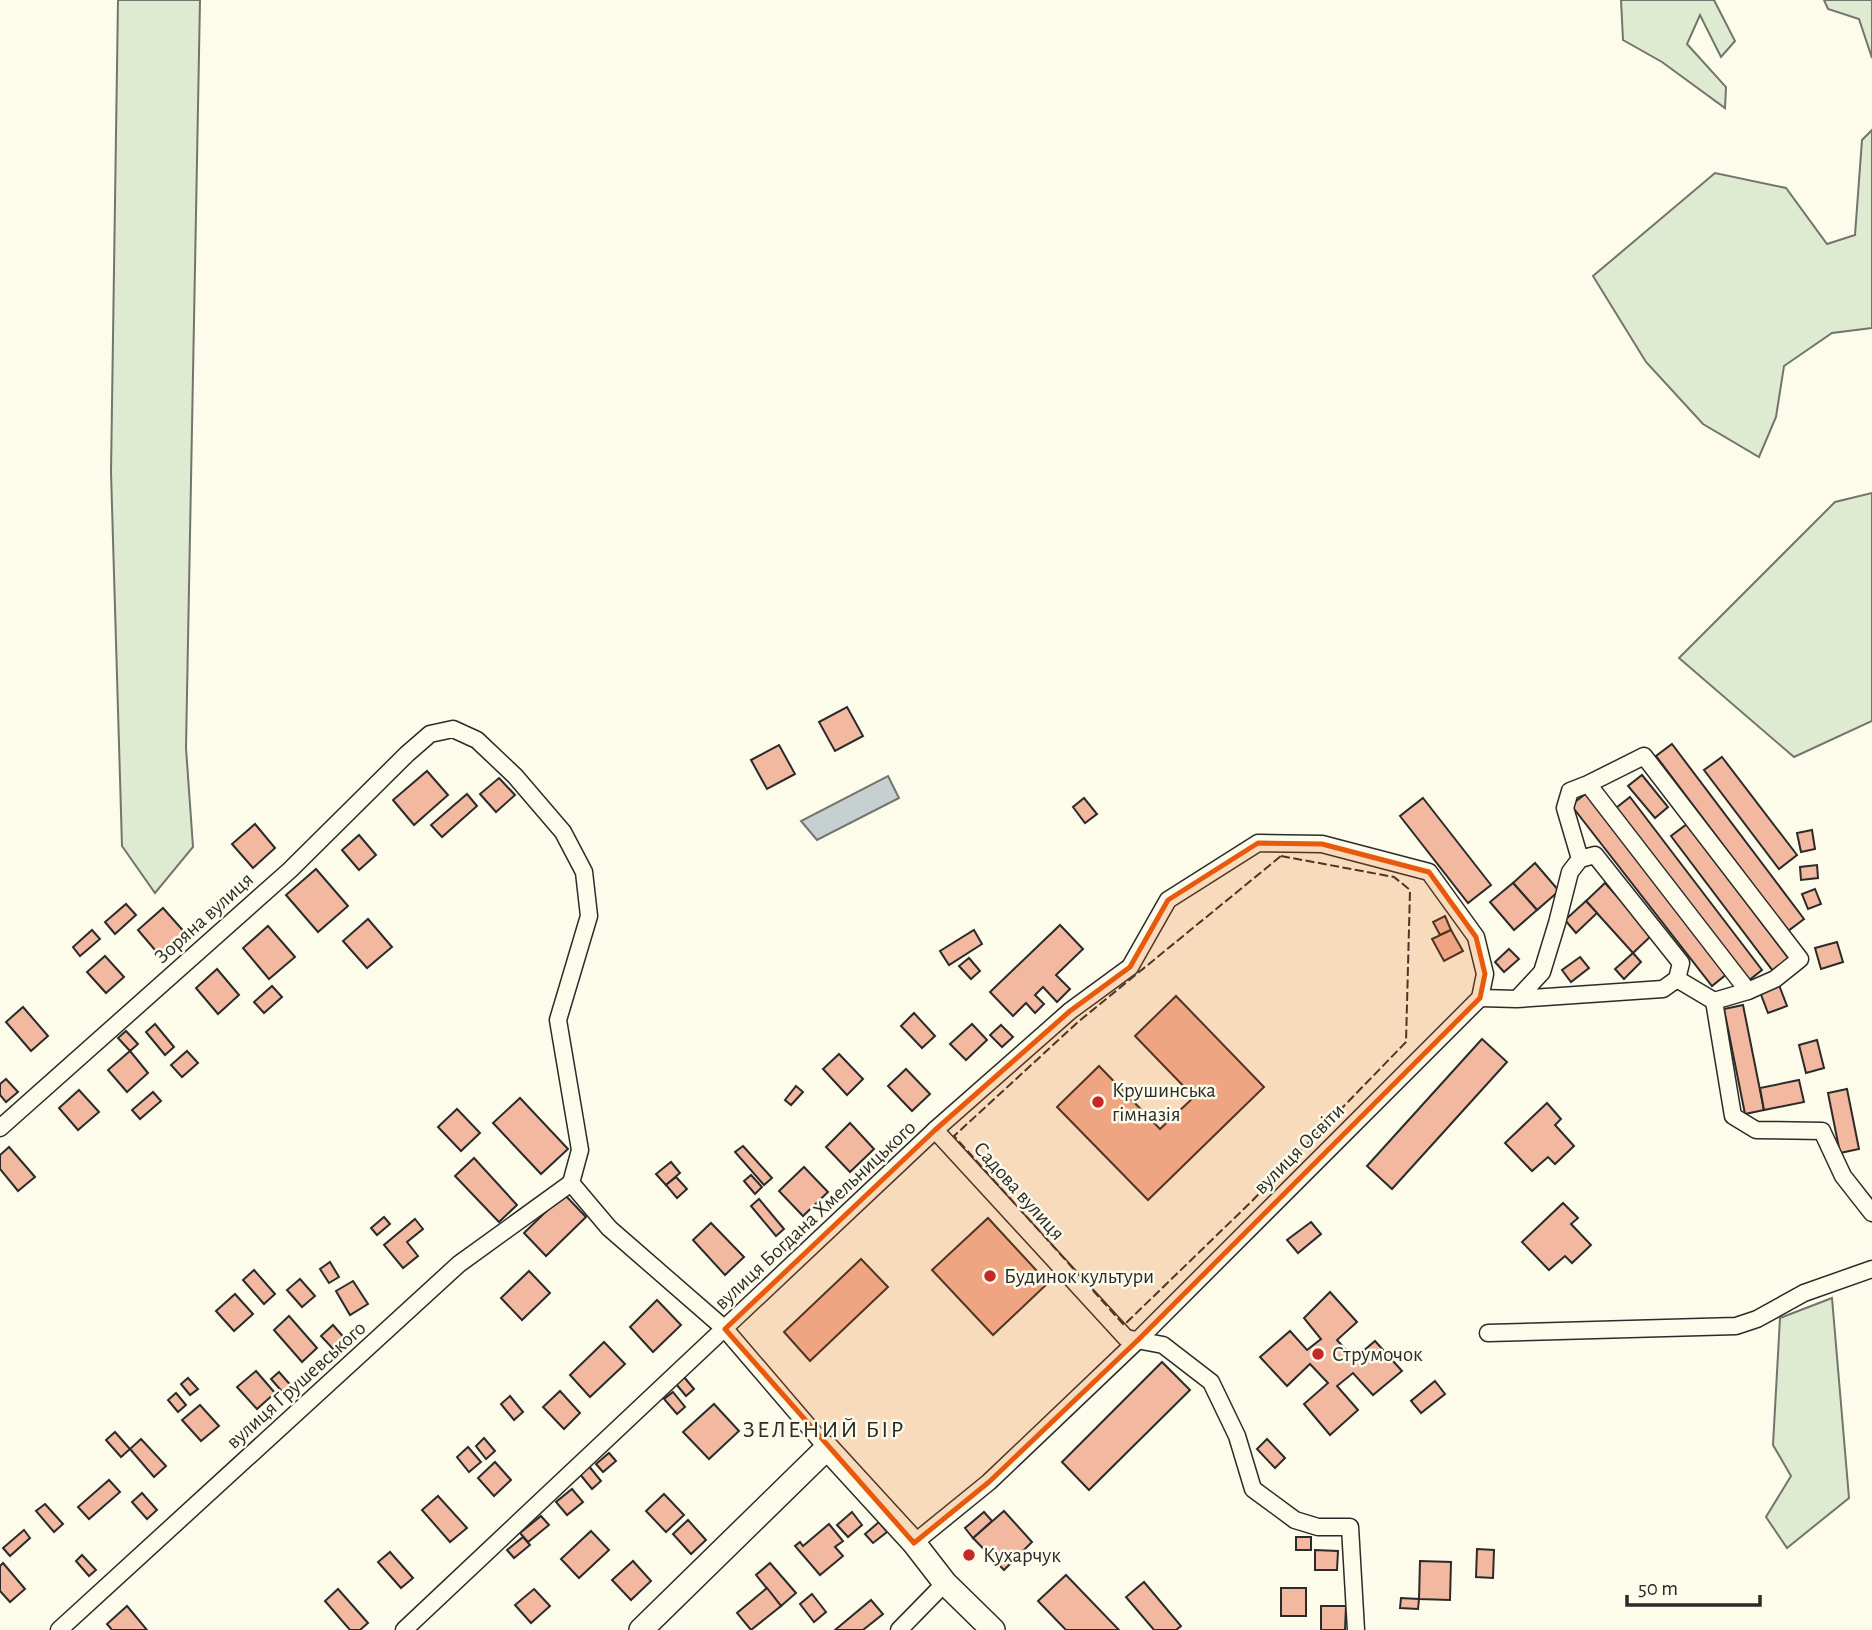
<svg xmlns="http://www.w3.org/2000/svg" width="1872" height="1630" font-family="'Alegreya Sans',sans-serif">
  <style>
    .green { fill: #deebd1; stroke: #74746e; stroke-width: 2 }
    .water { fill: #c7d0d0; stroke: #74746e; stroke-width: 2 }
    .building { fill: #f2b8a0; stroke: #2b2b2b; stroke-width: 2 }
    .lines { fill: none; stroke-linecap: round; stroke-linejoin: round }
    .street-casing { stroke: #2b2b2b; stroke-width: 19 }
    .secondary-casing { stroke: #2b2b2b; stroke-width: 26 }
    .street { stroke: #fdfbea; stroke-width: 16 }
    .secondary { stroke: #fdfbea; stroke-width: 23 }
    .fence { stroke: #2b2b2b; stroke-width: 2; stroke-dasharray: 9 3.5; stroke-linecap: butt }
    .marked { fill: #e8590c; fill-opacity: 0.2; stroke: #e8590c; stroke-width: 5; stroke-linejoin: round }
    .poi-dot { fill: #c62828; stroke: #fdfbea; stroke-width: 2.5 }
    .labels { text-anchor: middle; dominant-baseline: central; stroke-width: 5; stroke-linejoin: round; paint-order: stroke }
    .street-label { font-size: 21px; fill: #2b2b2b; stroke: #fdfbea }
    .poi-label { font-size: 21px; fill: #2b2b2b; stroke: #fdfbea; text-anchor: start }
    .quarter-label { font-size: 24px; letter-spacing: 2px; fill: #2b2b2b; stroke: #fdfbea }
  </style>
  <rect width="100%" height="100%" fill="#fdfbea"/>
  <g class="green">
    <path d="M118 0H200L186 748 193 847 155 893 122 846 111 472Z"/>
    <path d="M1621 0H1714L1735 41 1721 57 1700 15 1687 44 1726 87 1725 108 1662 62 1623 40Z"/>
    <path d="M1824 0H1872V58L1859 19 1828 9Z"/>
    <path d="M1872 130V328L1832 333 1784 366 1776 417 1759 457 1703 424 1646 362 1593 276 1715 173 1786 188 1827 244 1855 235 1862 140Z"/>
    <path d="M1872 493V721L1794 757 1679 658 1835 502Z"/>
    <path d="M1832 1298 1849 1498 1787 1548 1766 1517 1791 1476 1773 1445 1780 1318Z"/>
  </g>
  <path class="water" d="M888 776 899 798 817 840 801 821Z"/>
  <g class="building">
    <path d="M847 707 863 736 835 751 819 722Z"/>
    <path d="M1672 744 1804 919 1788 931 1656 756Z"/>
    <path d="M779 745 795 774 767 789 751 760Z"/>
    <path d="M1722 757 1797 855 1779 869 1704 770Z"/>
    <path d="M427 771 448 795 414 825 393 800Z"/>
    <path d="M1642 775 1668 807 1655 818 1628 786Z"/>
    <path d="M499 778 515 795 496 812 480 794Z"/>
    <path d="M1588 792 1728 973 1712 986 1571 805Z"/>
    <path d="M467 794 477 806 442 837 431 825Z"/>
    <path d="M1630 797 1762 970 1748 981 1616 808Z"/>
    <path d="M1084 798 1097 814 1085 823 1073 807Z"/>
    <path d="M1423 798 1491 885 1468 903 1400 816Z"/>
    <path d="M255 824 275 848 253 868 232 844Z"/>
    <path d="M1687 824 1789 959 1773 971 1671 836Z"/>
    <path d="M1812 830 1815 849 1801 852 1797 833Z"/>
    <path d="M359 835 376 855 359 870 342 850Z"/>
    <path d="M1535 863 1559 891 1537 910 1513 883Z"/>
    <path d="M1817 865 1818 878 1801 880 1800 867Z"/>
    <path d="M316 869 348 906 318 932 286 895Z"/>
    <path d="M1513 883 1537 910 1514 930 1490 902Z"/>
    <path d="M1605 883 1652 935 1633 953 1586 901Z"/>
    <path d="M1815 889 1821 904 1808 909 1802 894Z"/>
    <path d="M1586 901 1597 913 1576 933 1565 920Z"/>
    <path d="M126 904 136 915 115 934 105 922Z"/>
    <path d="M163 908 187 935 161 957 138 930Z"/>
    <path d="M1445 916 1451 930 1440 935 1433 922Z"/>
    <path d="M368 919 392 947 367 968 343 941Z"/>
    <path d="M1060 925 1083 949 1056 975 1070 989 1057 1002 1043 987 1035 995 1044 1004 1035 1013 1026 1003 1013 1016 990 992Z"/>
    <path d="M268 926 295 957 269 979 243 948Z"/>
    <path d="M92 930 100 939 80 956 73 947Z"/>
    <path d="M974 930 982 944 949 965 940 951Z"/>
    <path d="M1451 930 1463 951 1444 961 1432 939Z"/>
    <path d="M1837 942 1843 962 1821 969 1815 948Z"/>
    <path d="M1509 949 1519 959 1504 972 1495 962Z"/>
    <path d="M1633 953 1641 962 1624 979 1615 969Z"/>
    <path d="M105 956 124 977 106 993 87 972Z"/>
    <path d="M1580 957 1589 968 1571 982 1562 970Z"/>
    <path d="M969 958 980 971 971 979 959 966Z"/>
    <path d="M217 969 239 995 218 1014 196 988Z"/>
    <path d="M1779 985 1787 1006 1768 1013 1760 992Z"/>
    <path d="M272 986 282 997 264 1013 254 1002Z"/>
    <path d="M1176 996 1264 1087 1148 1200 1057 1107 1099 1066 1160 1129 1194 1097 1135 1036Z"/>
    <path d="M1743 1005 1764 1110 1745 1114 1724 1009Z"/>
    <path d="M23 1007 48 1036 31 1051 6 1022Z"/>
    <path d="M914 1013 935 1036 922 1048 901 1026Z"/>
    <path d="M155 1024 174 1047 165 1055 146 1032Z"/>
    <path d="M972 1024 987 1040 966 1060 950 1044Z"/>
    <path d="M1001 1025 1013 1037 1002 1047 990 1035Z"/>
    <path d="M126 1031 138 1044 130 1051 118 1038Z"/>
    <path d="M1482 1039 1507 1062 1392 1189 1367 1166Z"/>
    <path d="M1817 1040 1824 1068 1806 1073 1799 1045Z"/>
    <path d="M130 1051 148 1073 127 1092 108 1070Z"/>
    <path d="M187 1051 198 1063 182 1077 171 1065Z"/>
    <path d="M839 1054 863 1079 847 1095 823 1069Z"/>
    <path d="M906 1069 930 1094 912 1111 888 1086Z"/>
    <path d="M6 1079 18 1092 6 1102 0 1095V1084Z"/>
    <path d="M1799 1080 1804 1102 1764 1110 1760 1088Z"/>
    <path d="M796 1086 803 1092 791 1105 785 1100Z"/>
    <path d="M1847 1089 1859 1149 1840 1153 1828 1093Z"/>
    <path d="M79 1090 99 1112 78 1130 59 1108Z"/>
    <path d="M153 1092 161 1101 140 1119 132 1110Z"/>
    <path d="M520 1098 568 1149 541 1174 493 1123Z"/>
    <path d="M1547 1103 1561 1119 1555 1125 1574 1146 1555 1164 1548 1157 1532 1171 1505 1143Z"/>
    <path d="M457 1109 480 1133 461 1151 438 1127Z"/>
    <path d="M850 1123 874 1149 850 1172 826 1147Z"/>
    <path d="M743 1146 772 1178 764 1185 735 1152Z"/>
    <path d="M9 1147 35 1177 18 1191 0 1169V1155Z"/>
    <path d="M474 1158 517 1205 499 1222 455 1176Z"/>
    <path d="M671 1162 680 1173 666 1185 656 1174Z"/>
    <path d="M804 1167 828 1192 803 1216 779 1191Z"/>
    <path d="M751 1175 762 1187 755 1194 744 1181Z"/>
    <path d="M676 1177 687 1189 677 1198 666 1185Z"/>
    <path d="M564 1194 586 1217 546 1256 524 1233Z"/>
    <path d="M759 1199 784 1229 776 1236 751 1206Z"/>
    <path d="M1563 1203 1578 1218 1571 1224 1591 1245 1572 1263 1565 1256 1549 1270 1522 1242Z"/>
    <path d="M384 1217 390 1224 377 1235 371 1228Z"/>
    <path d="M988 1218 1048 1283 993 1335 932 1270Z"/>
    <path d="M415 1219 423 1229 407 1242 418 1256 403 1268 384 1245Z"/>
    <path d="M1311 1222 1321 1234 1298 1253 1287 1240Z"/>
    <path d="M711 1223 744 1257 725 1275 693 1240Z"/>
    <path d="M861 1259 888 1287 810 1361 784 1332Z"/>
    <path d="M330 1262 339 1277 329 1283 320 1269Z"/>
    <path d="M254 1270 275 1294 264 1304 243 1280Z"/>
    <path d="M529 1271 550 1293 522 1320 501 1298Z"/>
    <path d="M300 1279 315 1296 302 1307 287 1290Z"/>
    <path d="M353 1281 368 1304 350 1315 336 1291Z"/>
    <path d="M1330 1292 1357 1322 1337 1340 1354 1359 1375 1341 1402 1371 1373 1395 1353 1373 1337 1386 1358 1410 1330 1435 1304 1404 1328 1383 1310 1364 1287 1386 1260 1357 1290 1331 1307 1350 1321 1339 1304 1318Z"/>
    <path d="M235 1294 253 1314 234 1331 216 1311Z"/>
    <path d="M657 1300 681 1325 653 1352 630 1327Z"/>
    <path d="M289 1316 317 1348 302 1362 274 1330Z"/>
    <path d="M333 1325 347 1341 335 1351 321 1336Z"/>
    <path d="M604 1342 625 1364 590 1397 570 1375Z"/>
    <path d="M1162 1362 1190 1390 1089 1490 1062 1462Z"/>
    <path d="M256 1371 275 1393 257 1409 237 1387Z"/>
    <path d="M279 1372 294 1389 286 1396 271 1379Z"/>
    <path d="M684 1377 694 1389 686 1396 676 1384Z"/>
    <path d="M188 1378 198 1389 190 1395 181 1384Z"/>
    <path d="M1435 1381 1445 1394 1421 1413 1411 1401Z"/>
    <path d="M560 1391 580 1413 564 1429 543 1407Z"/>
    <path d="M673 1392 685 1407 677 1414 664 1399Z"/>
    <path d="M176 1393 186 1405 178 1412 168 1400Z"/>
    <path d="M510 1396 523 1412 514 1420 501 1404Z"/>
    <path d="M714 1404 739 1431 709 1459 683 1432Z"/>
    <path d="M200 1405 219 1426 201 1441 182 1420Z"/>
    <path d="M115 1432 130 1449 121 1457 106 1440Z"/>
    <path d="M484 1438 495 1451 486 1459 476 1446Z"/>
    <path d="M141 1439 166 1466 154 1477 130 1449Z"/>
    <path d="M1267 1439 1285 1458 1275 1468 1257 1449Z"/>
    <path d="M468 1447 481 1462 469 1472 457 1457Z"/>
    <path d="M609 1453 616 1461 603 1472 596 1464Z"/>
    <path d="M495 1462 511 1480 494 1496 478 1478Z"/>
    <path d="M588 1465 601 1481 592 1489 579 1473Z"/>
    <path d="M109 1480 120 1492 89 1519 78 1507Z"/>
    <path d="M572 1489 583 1502 567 1515 556 1502Z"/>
    <path d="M142 1493 157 1510 147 1519 132 1502Z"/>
    <path d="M664 1494 684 1515 666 1532 646 1511Z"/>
    <path d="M438 1496 467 1528 450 1542 422 1510Z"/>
    <path d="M45 1504 63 1524 54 1532 36 1511Z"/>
    <path d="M1004 1511 1032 1542 1004 1570 973 1538Z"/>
    <path d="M852 1512 862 1525 848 1537 837 1525Z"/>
    <path d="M984 1512 992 1521 973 1538 965 1528Z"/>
    <path d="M541 1516 549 1525 528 1542 520 1533Z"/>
    <path d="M688 1520 706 1540 691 1554 673 1534Z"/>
    <path d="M879 1522 887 1532 873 1543 865 1534Z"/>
    <path d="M829 1524 843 1541 835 1547 843 1556 820 1575 795 1546 800 1542 803 1546Z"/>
    <path d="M24 1530 30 1538 10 1556 3 1548Z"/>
    <path d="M591 1531 609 1550 579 1578 561 1559Z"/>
    <path d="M523 1537 530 1545 514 1558 507 1550Z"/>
    <rect x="1296" y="1537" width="15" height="13"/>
    <path d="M1477 1549 1494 1550 1493 1578 1476 1577Z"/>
    <path d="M1315 1550 1338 1551 1337 1570H1315Z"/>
    <path d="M390 1552 413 1578 401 1588 378 1562Z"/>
    <path d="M82 1555 96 1570 89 1576 76 1561Z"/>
    <path d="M633 1561 651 1581 631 1600 612 1580Z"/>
    <path d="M1420 1561 1451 1562 1450 1600 1419 1599Z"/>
    <path d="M3 1563 25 1589 10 1602 0 1591V1566Z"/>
    <path d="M770 1563 796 1593 781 1606 756 1575Z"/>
    <path d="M1066 1575 1119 1630H1066L1038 1601Z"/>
    <path d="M1144 1582 1181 1626 1176 1630H1154L1126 1597Z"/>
    <path d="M767 1588 781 1606 751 1630 737 1613Z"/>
    <rect x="1281" y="1588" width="25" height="28"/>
    <path d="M338 1589 368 1623 360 1630H350L325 1601Z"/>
    <path d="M534 1589 550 1606 531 1623 515 1605Z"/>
    <path d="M812 1594 826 1612 814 1622 800 1604Z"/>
    <path d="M1401 1598 1419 1599 1418 1609 1400 1608Z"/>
    <path d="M871 1600 883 1614 863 1630H835Z"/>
    <path d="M127 1606 147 1630H112L107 1624Z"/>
    <path d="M1321 1606H1346L1345 1630H1321Z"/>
  </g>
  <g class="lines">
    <g class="street-casing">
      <g id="street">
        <path d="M1580 859 1565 808 1570 791 1588 784 1748 991 1775 979 1800 959 1644 756 1588 784"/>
        <path d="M1677 979 1714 1001 1733 1116 1756 1130 1822 1131 1843 1176 1872 1213"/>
        <path d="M1480 998 1517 999 1663 989 1677 979 1681 963 1595 855 1580 859 1570 872 1557 923 1542 972 1517 999"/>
        <path d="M1714 1001 1748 991"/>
        <path d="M0 1128 290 870 407 754 430 734 453 729 477 740 515 776 563 832 584 872 589 916 558 1020 580 1150 571 1183 609 1228 725 1329 827 1448"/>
        <path d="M935 1130 1126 1338 1163 1345 1211 1382 1237 1436 1253 1489 1295 1520 1318 1527H1350L1356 1630"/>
        <path d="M1488 1333 1736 1326 1757 1319 1804 1293 1872 1269"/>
        <path d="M59 1630 459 1264 571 1183"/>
        <path d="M404 1630 935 1130 1070 1011 1130 967 1168 900 1258 843 1322 844 1429 872 1476 937 1485 974 1480 998 1138 1340 989 1482 914 1543"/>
        <path d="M899 1630 945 1583"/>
      </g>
    </g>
    <g class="secondary-casing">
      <path id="secondary" d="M641 1630 827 1448 914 1543 945 1583 993 1630"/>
    </g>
    <use href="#street" class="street"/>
    <use href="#secondary" class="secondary"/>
    <path class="fence" d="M1281 856 1394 877 1410 890 1406 1042 1252 1201 1124 1325 954 1136 1078 1022Z"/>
  </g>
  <path class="marked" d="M1258 843 1322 844 1429 872 1476 937 1485 974 1480 998 1138 1340 989 1482 914 1543 725 1329 935 1130 1070 1011 1130 967 1168 900Z"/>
  <g class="poi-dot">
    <circle cx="1098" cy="1102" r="7"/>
    <circle cx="990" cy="1276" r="7"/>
    <circle cx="1318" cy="1354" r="7"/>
    <circle cx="969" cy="1555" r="7"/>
  </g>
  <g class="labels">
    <g class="street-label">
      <text transform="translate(204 918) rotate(-42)">Зоряна вулиця</text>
      <text transform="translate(1299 1149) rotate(-45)">вулиця Освіти</text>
      <text transform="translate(1019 1191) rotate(48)">Садова вулиця</text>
      <text transform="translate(815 1215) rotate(-43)">вулиця Богдана Хмельницького</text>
      <text transform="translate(296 1385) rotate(-42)">вулиця Грушевського</text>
    </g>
    <g class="poi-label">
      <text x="1112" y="1090">Крушинська<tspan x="1112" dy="24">гімназія</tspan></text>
      <text x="1004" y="1276">Будинок культури</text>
      <text x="1332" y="1354">Струмочок</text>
      <text x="983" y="1555">Кухарчук</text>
    </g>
    <g class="quarter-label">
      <text x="824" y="1430">ЗЕЛЕНИЙ БІР</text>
    </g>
  </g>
  <path d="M1627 1595v10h133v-10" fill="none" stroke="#2b2b2b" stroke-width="3.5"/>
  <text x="1638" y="1595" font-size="21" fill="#2b2b2b" stroke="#fdfbea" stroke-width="5" paint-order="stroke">50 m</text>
</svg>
